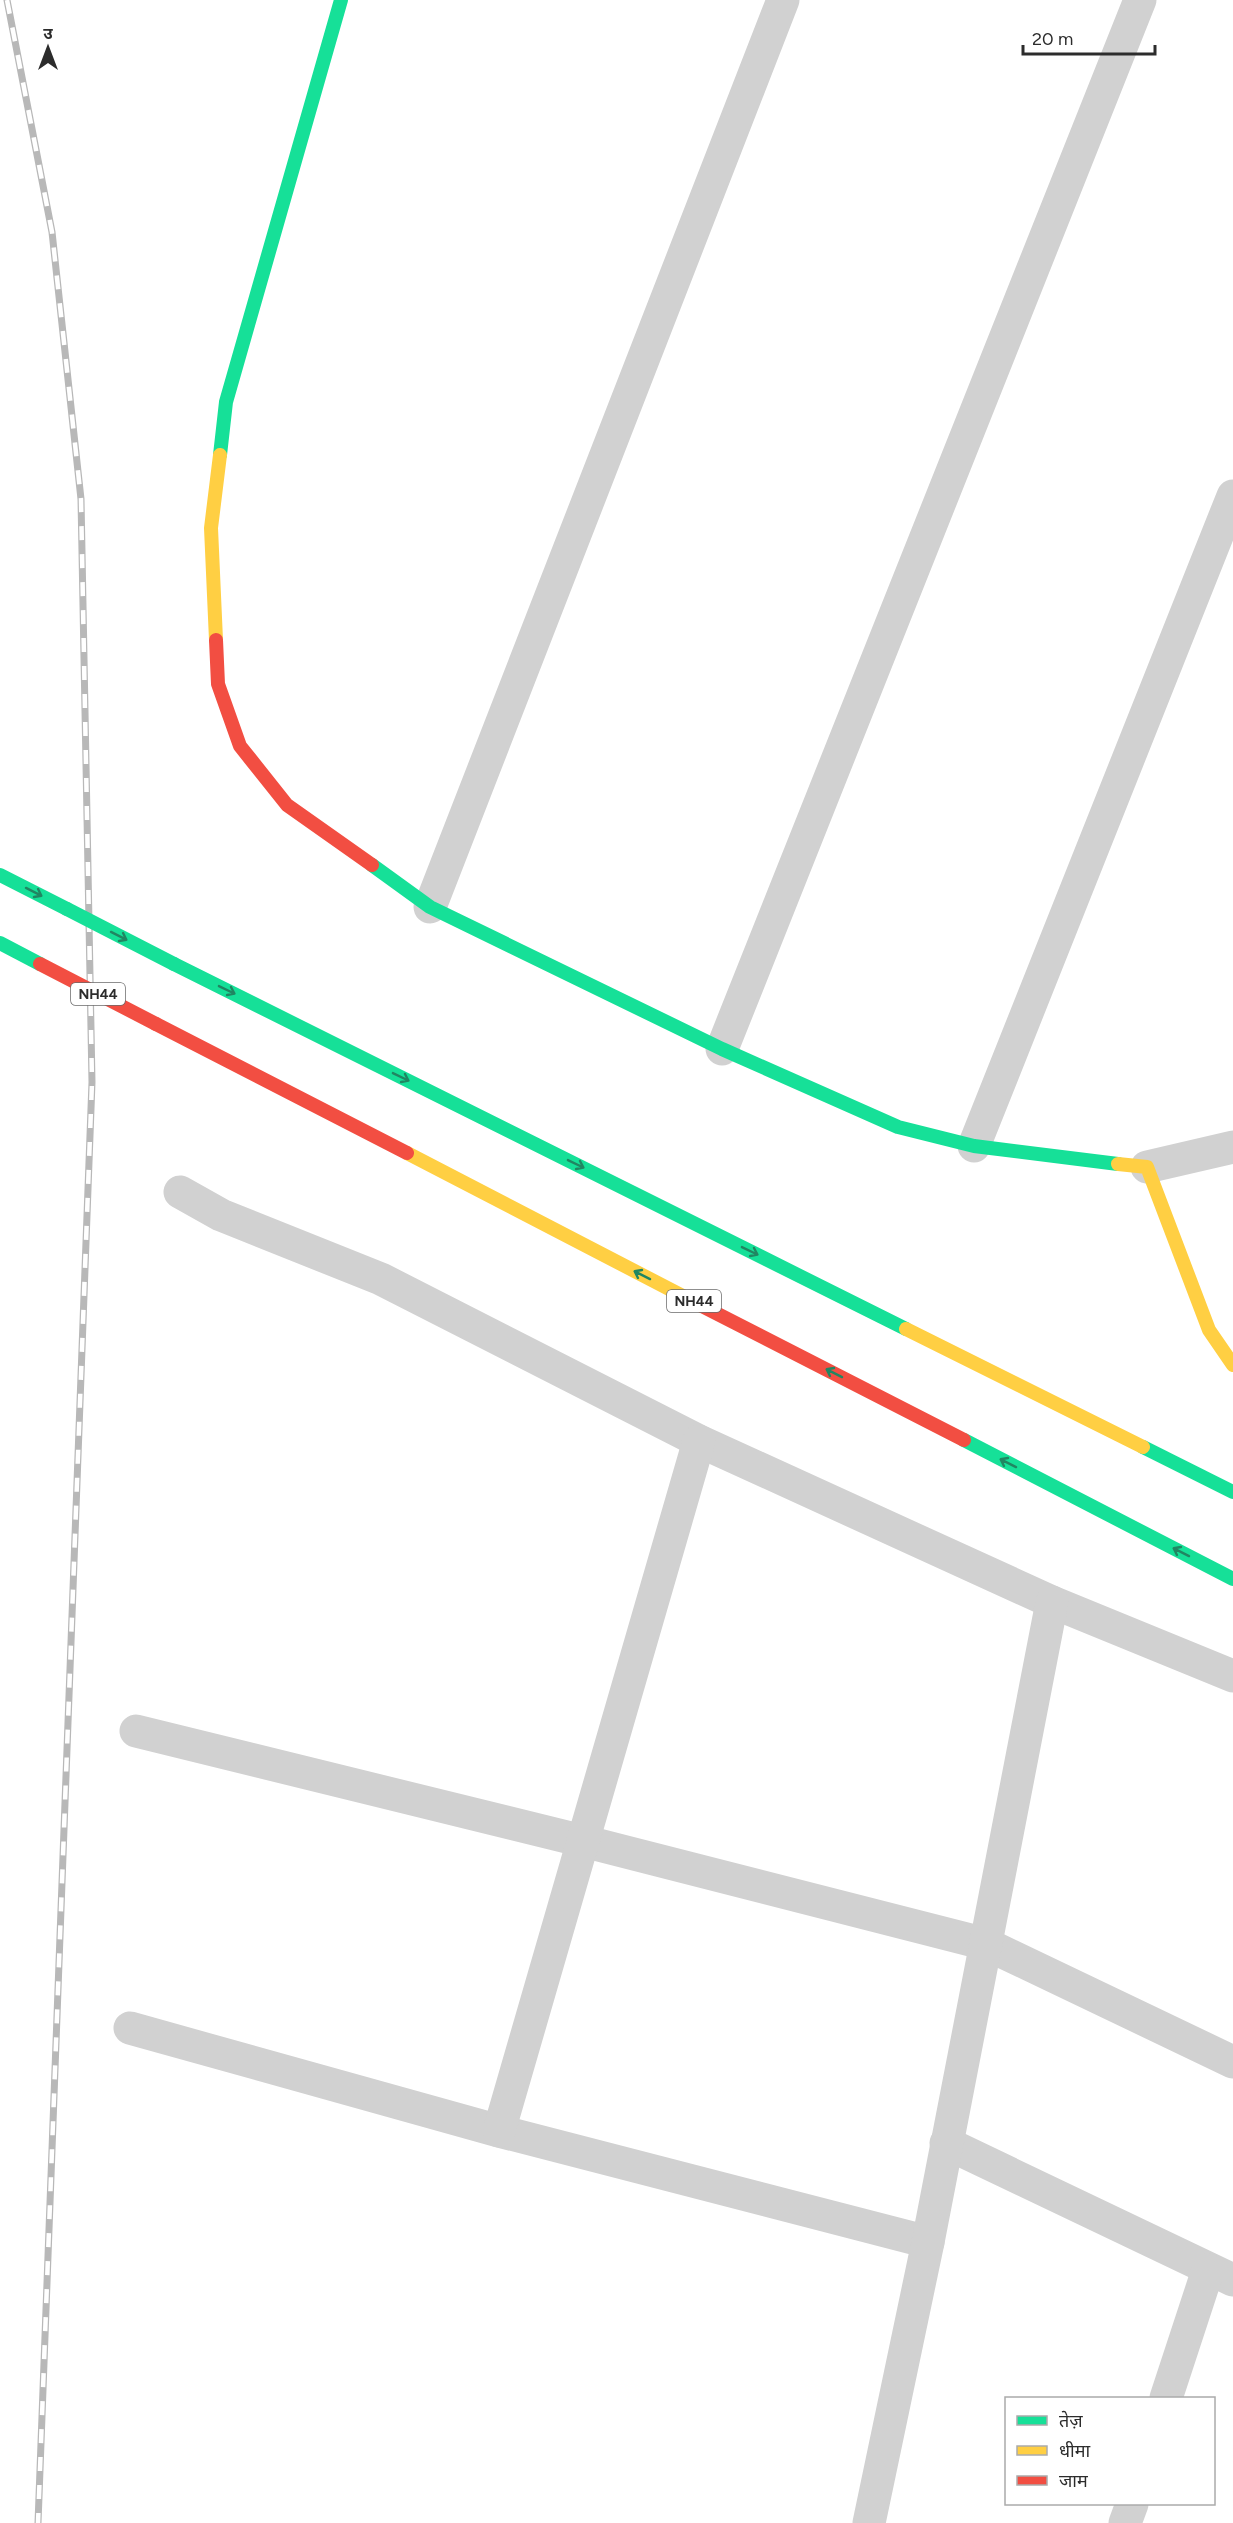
<svg xmlns="http://www.w3.org/2000/svg" width="1233" height="2523" font-family="Figtree,'Noto Sans Devanagari',sans-serif">
  <style>
    .lines { fill: none; stroke-linecap: round; stroke-linejoin: round }
    .street { stroke: #d1d1d1; stroke-width: 33 }
    .fast { stroke: #16e098; stroke-width: 14 }
    .slow { stroke: #ffcf43; stroke-width: 14 }
    .jam { stroke: #f24e42; stroke-width: 14 }
    .rail-casing { stroke: #b8b8b8; stroke-width: 7 }
    .rail { stroke: #fff; stroke-width: 4.5; stroke-dasharray: 14; stroke-linecap: butt }
    .fast-bridge { stroke: #16e098; stroke-width: 14 }
    .jam-bridge { stroke: #f24e42; stroke-width: 14 }
    .oneway { stroke: #218662 }
    .labels { text-anchor: middle; dominant-baseline: central; stroke-width: 6; stroke-linejoin: round; paint-order: stroke }
    .shield { fill: #fff; stroke: #6b6b6b; stroke-width: 1.5 }
    .shield-label { font-size: 14px; font-weight: bold; fill: #2c2c2c }
  </style>
  <rect width="100%" height="100%" fill="#fff"/>
  <g class="lines">
    <g class="street">
      <path d="M430 907 783 0"/>
      <path d="M722 1049 1140 0"/>
      <path d="M974 1146 1233 496"/>
      <path d="M1147 1167 1233 1147"/>
      <path d="M180 1192 221 1215 381 1279 699 1441 1052 1602 1233 1676"/>
      <path d="M136 1731 583 1841 986 1944 1233 2062"/>
      <path d="M130 2028 499 2131 928 2242"/>
      <path d="M499 2131 699 1441"/>
      <path d="M946 2143 1233 2280"/>
      <path d="M1166 2398 1208 2270"/>
      <path d="M869 2523 928 2242 1052 1602"/>
      <path d="M1125 2523 1132 2504"/>
    </g>
    <g class="fast">
      <path d="M220 455 226 402 341 0"/>
      <path d="M372 865 430 907 722 1049 898 1127 974 1146 1118 1164"/>
      <path d="M0 875 67 909"/>
      <path d="M0 943 40 964"/>
      <path d="M174 964 906 1329"/>
      <path d="M964 1440 1233 1579"/>
      <path d="M1143 1447 1233 1492"/>
    </g>
    <g class="slow">
      <path d="M216 640 211 528 220 455"/>
      <path d="M407 1153 702 1306"/>
      <path d="M1118 1164 1147 1167 1209 1330 1233 1365"/>
      <path d="M906 1329 1143 1447"/>
    </g>
    <g class="jam">
      <path d="M216 640 218 684 240 746 287 805 372 865"/>
      <path d="M156 1024 407 1153"/>
      <path d="M702 1306 964 1440"/>
    </g>
    <g class="rail-casing">
      <path id="rail" d="M7 0 52 232 81 499 92 1082 38 2523"/>
    </g>
    <use href="#rail" class="rail"/>
    <path class="fast-bridge" d="M67 909 174 964"/>
    <path class="jam-bridge" d="M40 964 156 1024"/>
  </g>
  <defs><path id="oneway-shaft" d="M-6 0H5M1.5-3L5.5 0L1.5 3" fill="none" stroke-width="1.6" stroke-linecap="round" stroke-linejoin="round" transform="scale(1.5)"/></defs>
  <g class="oneway">
    <use href="#oneway-shaft" transform="translate(34 892) rotate(27)"/>
    <use href="#oneway-shaft" transform="translate(119 936) rotate(27)"/>
    <use href="#oneway-shaft" transform="translate(227 990) rotate(26)"/>
    <use href="#oneway-shaft" transform="translate(401 1077) rotate(26)"/>
    <use href="#oneway-shaft" transform="translate(576 1164) rotate(26)"/>
    <use href="#oneway-shaft" transform="translate(750 1251) rotate(26)"/>
    <use href="#oneway-shaft" transform="translate(642 1275) rotate(-153)"/>
    <use href="#oneway-shaft" transform="translate(834 1373) rotate(-153)"/>
    <use href="#oneway-shaft" transform="translate(1008 1463) rotate(-153)"/>
    <use href="#oneway-shaft" transform="translate(1181 1552) rotate(-153)"/>
  </g>
  <g class="labels">
    <g class="shield">
      <rect x="71" y="983" width="54" height="22" rx="4.5"/>
      <rect x="667" y="1290" width="54" height="22" rx="4.5"/>
    </g>
    <g class="shield-label">
      <text x="98" y="994">NH44</text>
      <text x="694" y="1301">NH44</text>
    </g>
  </g>
  <rect x="1005" y="2397" width="210" height="108" fill="#ffffff" stroke="#ababab" stroke-width="1.5"/>
  <rect x="1017" y="2416" width="30" height="9" fill="#16e098" stroke="#ababab" stroke-width="1.5"/>
  <text x="1059" y="2427" font-size="18" fill="#2c2c2c">तेज़</text>
  <rect x="1017" y="2446" width="30" height="9" fill="#ffcf43" stroke="#ababab" stroke-width="1.5"/>
  <text x="1059" y="2457" font-size="18" fill="#2c2c2c">धीमा</text>
  <rect x="1017" y="2476" width="30" height="9" fill="#f24e42" stroke="#ababab" stroke-width="1.5"/>
  <text x="1059" y="2487" font-size="18" fill="#2c2c2c">जाम</text>
  <g transform="translate(48 48)" stroke="#ffffff" stroke-width="4.5" paint-order="stroke">
  <path d="M0-4.5L10 22L0 15L-10 22Z" fill="#2c2c2c"/>
  <text y="-9" font-size="16" font-weight="bold" text-anchor="middle" fill="#2c2c2c">उ</text>
  </g>
  <path d="M1023 45v9h132v-9" fill="none" stroke="#2c2c2c" stroke-width="3"/>
  <text x="1032" y="45" font-size="18" fill="#2c2c2c" stroke="#ffffff" stroke-width="4.5" paint-order="stroke">20 m</text>
</svg>
